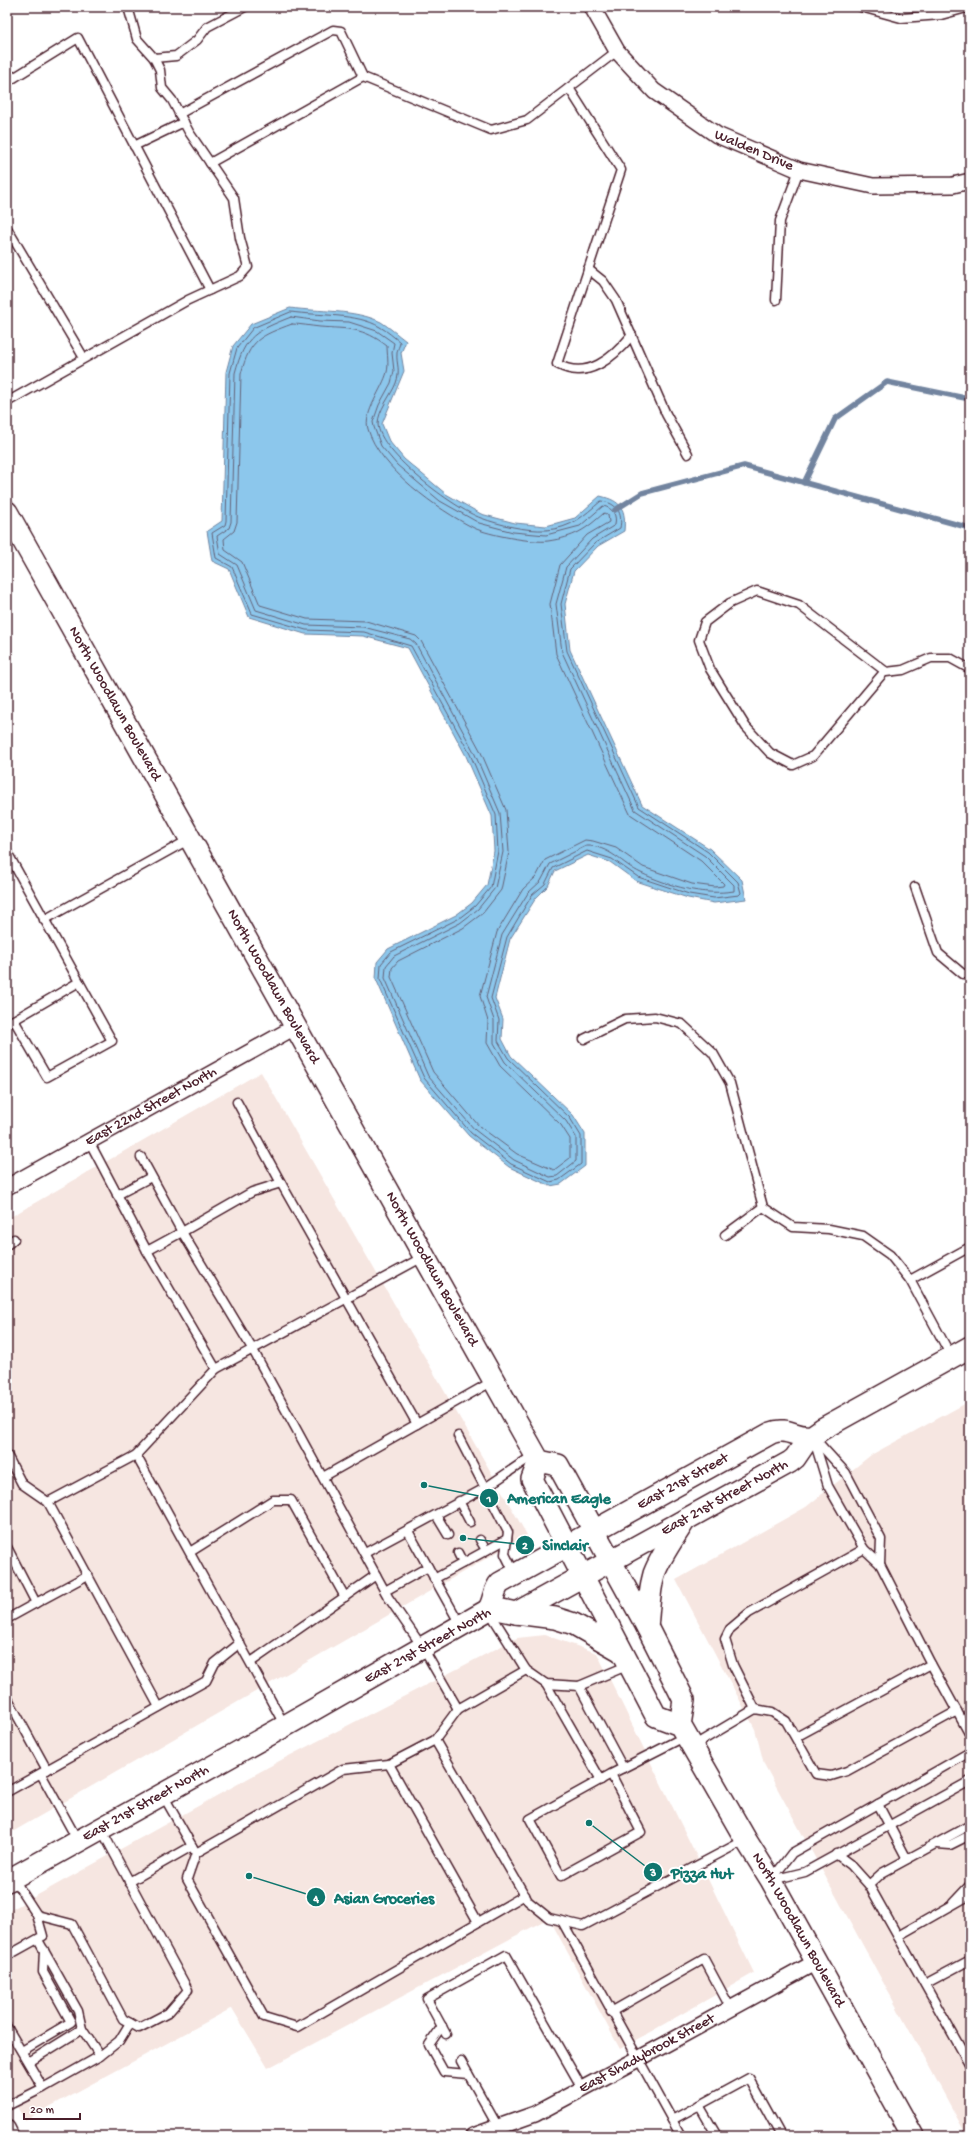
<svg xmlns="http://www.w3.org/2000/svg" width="977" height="2143" font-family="'Gochi Hand',sans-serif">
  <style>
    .built { fill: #f6e6e1 }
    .water { fill: #8cc7ec; stroke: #72849f }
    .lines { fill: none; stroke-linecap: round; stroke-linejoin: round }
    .shore { stroke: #646278; stroke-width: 1 }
    .stream { stroke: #72849f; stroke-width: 5.5 }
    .lane-casing { stroke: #4a1f2b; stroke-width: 11 }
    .street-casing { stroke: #4a1f2b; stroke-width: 18 }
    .secondary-casing { stroke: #4a1f2b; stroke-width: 24 }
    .lane { stroke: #fff; stroke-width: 8 }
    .street { stroke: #fff; stroke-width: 15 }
    .secondary { stroke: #fff; stroke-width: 21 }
    .labels { text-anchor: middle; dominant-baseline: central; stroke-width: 4; stroke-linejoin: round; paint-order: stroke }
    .street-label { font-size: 15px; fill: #4a1f2b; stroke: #fff }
    .leader { fill: none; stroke: #0f766e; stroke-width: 1.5 }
    .callout-dot { fill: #0f766e; stroke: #fff; stroke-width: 1.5 }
    .mark-label { font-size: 12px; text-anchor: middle; font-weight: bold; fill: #fff }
    .callout-label { font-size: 16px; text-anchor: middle; font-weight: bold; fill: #0f766e; stroke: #fff; stroke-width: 4; stroke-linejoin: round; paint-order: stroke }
  </style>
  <rect width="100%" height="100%" fill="#fff"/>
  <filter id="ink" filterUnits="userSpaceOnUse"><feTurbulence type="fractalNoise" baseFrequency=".025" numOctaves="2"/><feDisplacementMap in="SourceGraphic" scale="8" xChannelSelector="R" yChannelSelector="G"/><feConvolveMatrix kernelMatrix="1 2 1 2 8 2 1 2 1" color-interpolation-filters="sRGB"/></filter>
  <g filter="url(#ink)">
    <g class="built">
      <path d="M261 1072 527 1535 7 1835V1219Z"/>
      <path d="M970 1401V2136H967L764 1764 755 1729 676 1580 806 1507 871 1455Z"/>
      <path d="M545 1635 597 1653 754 1973 620 2049 549 1918 268 2068 232 2008 25 2120 7 2091V1912L283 1759 517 1638Z"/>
    </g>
    <path class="water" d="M290 308C319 312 354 309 381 322 389 327 398 335 406 341L401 353 404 371 382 424 389 441 404 459 446 494 481 514 515 523 546 526 575 518 600 496C622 501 626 509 624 531L598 546 574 571 565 604 570 650 642 805 710 849 742 880 746 899 714 903 688 898 636 881 610 862 588 855 555 871 548 886 536 898 510 939 495 998 503 1019 502 1039 511 1056 573 1115 585 1134V1166L561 1184 550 1186 509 1167 469 1136 420 1080 376 979 377 962 388 949 456 915 472 903 487 885 494 851 492 816 466 756 408 648 363 636 305 634 249 617 229 569 212 561 207 531 222 521 226 372 233 346 251 324Z"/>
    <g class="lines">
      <g class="shore">
        <path d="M291 312C318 316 357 313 380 327 387 331 394 337 400 342 400 346 397 349 397 353 396 365 401 369 396 383 391 396 378 410 378 424 379 453 455 509 481 518 500 525 526 531 546 530 572 528 583 516 601 501 617 503 623 513 620 528L595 543 570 569 561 604 567 651 639 807 708 852 738 882 741 893 739 895 714 898 689 894 638 877 612 859 587 851 553 868 545 884 532 895 507 937 491 998 499 1020 498 1041 508 1058 570 1118 581 1136V1164L559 1180 550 1182 511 1164 471 1133 424 1078 380 979 381 964 391 952 458 919 475 906 491 887 498 851 496 815 470 754 411 646 364 632 306 630 252 614 232 567 216 558 212 533 225 525 226 521 230 373 237 348 253 328Z"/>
        <path d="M291 317 320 321 349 322 377 331 394 343 392 353 394 371 391 383 379 405 373 422 374 427 381 446 397 465 440 501 479 523 513 532 546 535 580 526 603 506C613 508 617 515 615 525L592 539 566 567 556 604 562 652 635 810 705 856 734 885V891C703 896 669 886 641 873 623 865 609 845 586 846L550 864 541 881 528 893 502 935 486 997 494 1020V1043L505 1062 566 1121 576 1137V1161L557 1176 550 1177 514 1160 475 1130 428 1076 385 978 386 966 394 956 460 923 478 909 495 888 503 852 500 813 474 752 416 644 410 639 363 627 306 625 256 610 237 565 220 554 217 536 229 528 231 522 235 373C245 335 256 331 291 317Z"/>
        <path d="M292 324C301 324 310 326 320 327 348 329 363 327 387 346 387 353 389 365 387 372 383 388 363 413 368 429 379 468 438 510 474 528 489 535 533 543 548 541 575 537 585 530 604 513L608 515 609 522 587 535 560 565 550 604 556 654 630 814 701 861 724 884 723 886 715 887 692 884 643 867 616 848 593 841 585 840 545 860 536 877 523 889 497 932 480 996 488 1021 487 1043 500 1066 561 1125 570 1139V1158L554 1170 517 1154 479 1126 433 1072 391 977 392 968 398 961 463 928 483 913 501 890 509 852 506 810 480 750 421 641 416 636 366 621 307 619 260 605 242 562 225 550 224 539 234 531 237 522 241 374C250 339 260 336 292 324Z"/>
      </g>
      <g class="stream">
        <path d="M804 483 835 419 887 382 965 398"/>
        <path d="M615 510 642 493 744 466 970 528"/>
      </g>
      <g class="lane-casing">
        <g id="lane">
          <path d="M861 7 901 18 941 15 970 7"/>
          <path d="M154 58 176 56 197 40 207 27 245 7"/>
          <path d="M7 82 78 38 210 290"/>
          <path d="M569 88 621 170 557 364C587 381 613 358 632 335"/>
          <path d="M179 114 333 30 341 31 363 77"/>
          <path d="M134 146 184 122"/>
          <path d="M210 163 363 77 491 130 527 120 617 51"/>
          <path d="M7 228 84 358"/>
          <path d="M588 269 603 281 616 300 666 414 688 454"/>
          <path d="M776 300 780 221 799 170"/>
          <path d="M7 402 188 300 240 276 248 267 240 238 234 198 189 132 172 100 162 88 160 70 154 58 137 39 128 7"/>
          <path d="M885 671 813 756 793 765 770 753 746 727 710 669 699 640 705 622 730 603 757 591 799 605 885 671 886 672 903 670 931 658H950L970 669"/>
          <path d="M7 852 112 1041 47 1077 14 1020"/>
          <path d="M915 887 938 953 963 974H970"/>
          <path d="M44 920 190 839"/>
          <path d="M7 1024 79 982"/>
          <path d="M584 1039 625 1019 655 1017 682 1024 713 1053 730 1083 763 1207 793 1227 829 1229 863 1236 890 1255 910 1280 951 1356"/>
          <path d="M237 1102 281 1183"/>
          <path d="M89 1141 147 1251 182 1232 141 1157"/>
          <path d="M117 1195 151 1177"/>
          <path d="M725 1235 763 1207"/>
          <path d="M7 1245 14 1239"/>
          <path d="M147 1251 216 1369 423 1257"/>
          <path d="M910 1280 970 1247"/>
          <path d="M216 1369 136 1455 285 1726"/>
          <path d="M417 1424 281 1183 252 1192 182 1232 253 1350 388 1597 423 1648 458 1709 526 1670"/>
          <path d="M458 1436 508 1532 505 1554 515 1574"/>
          <path d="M813 1437 828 1486 864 1549 880 1564 931 1664 970 1735"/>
          <path d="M815 1439 846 1473 881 1539 880 1564"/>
          <path d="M7 1455 22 1484 48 1502"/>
          <path d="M136 1455 48 1502 159 1707"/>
          <path d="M323 1477 493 1381"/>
          <path d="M459 1501 470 1522"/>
          <path d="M436 1515 448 1535"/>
          <path d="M408 1531 461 1626"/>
          <path d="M480 1540 486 1550"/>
          <path d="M7 1547 36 1603 88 1575"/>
          <path d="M190 1552 273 1500H291L345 1597"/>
          <path d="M365 1553 485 1488 535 1454"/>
          <path d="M458 1553 463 1563"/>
          <path d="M434 1579 507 1539"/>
          <path d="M385 1591 428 1567"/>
          <path d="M489 1611 526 1670 546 1684 579 1686 629 1665"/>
          <path d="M7 1619 36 1603"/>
          <path d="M251 1662 376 1575"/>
          <path d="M546 1684 601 1780"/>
          <path d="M579 1686 623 1768 686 1736"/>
          <path d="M7 1697 47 1770"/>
          <path d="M755 1709 733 1665 725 1639 730 1629 749 1613 864 1549"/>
          <path d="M796 1737 931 1664"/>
          <path d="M435 1740 528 1901 549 1918 583 1926 745 1840"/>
          <path d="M693 1746 755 1709 772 1712 786 1721 816 1774 831 1776 847 1771 957 1711"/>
          <path d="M389 1764 478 1922"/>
          <path d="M41 1774 78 1841"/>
          <path d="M611 1774 641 1832 561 1876 530 1819 611 1774 623 1768"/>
          <path d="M7 1792 206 1681 215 1663 240 1643"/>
          <path d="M163 1795 196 1853 343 1769 389 1764 435 1740 458 1709"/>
          <path d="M878 1804 907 1859"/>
          <path d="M937 1844 950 1845 970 1835"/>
          <path d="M196 1853 187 1879 264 2017 297 2027 525 1895"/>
          <path d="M836 1854 851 1865 869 1885 970 2065"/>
          <path d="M772 1879 792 1853 970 1752"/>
          <path d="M772 1880 805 1872 970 1781"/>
          <path d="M129 1882 192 1846"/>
          <path d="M869 1885 882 1873 970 1825"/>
          <path d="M953 1903 970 1885"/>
          <path d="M37 1915 72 1924 123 2019 139 2028 168 2013 188 1990 101 1829"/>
          <path d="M562 1921 681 2136"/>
          <path d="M898 1936 970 1895"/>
          <path d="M38 1940 78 2011 82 2029 100 2056"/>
          <path d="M7 1956 43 1936 37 1915 13 1878"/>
          <path d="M925 1984 970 1960"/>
          <path d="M611 2012 704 1959 731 2009"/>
          <path d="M442 2026 429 2045 444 2072 468 2074"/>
          <path d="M7 2027 43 2088 7 2106"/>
          <path d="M446 2034 427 1999 506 1955 582 2088"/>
          <path d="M22 2051 71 2022 43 1972 44 1950"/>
          <path d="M461 2061 498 2127"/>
          <path d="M29 2062 82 2029"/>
          <path d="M43 2088 100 2056 119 2041 130 2023"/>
          <path d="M699 2105 717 2136"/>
          <path d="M672 2120 749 2078 781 2136"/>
        </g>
      </g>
      <g class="street-casing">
        <g id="street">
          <path id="s1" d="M592 7 617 51 654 91 717 135 799 170 873 186 953 185 970 181"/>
          <path id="s2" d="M7 1187 295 1027"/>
          <path d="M7 2128 11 2136"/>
          <path id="s3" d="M473 2136 535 2114 666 2044 816 1962"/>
        </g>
      </g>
      <g class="secondary-casing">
        <g id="secondary">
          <path id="s4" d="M7 512 535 1454 539 1461 558 1465 647 1627 684 1700 680 1725"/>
          <path id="s5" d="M539 1461 532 1479 656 1716 680 1725 746 1840 771 1880 913 2136"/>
          <path id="s6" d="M488 1610C494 1602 493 1590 500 1583L771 1433C788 1426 796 1439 812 1436"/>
          <path d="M516 1613 555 1618 574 1624 621 1651"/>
          <path d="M647 1627C649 1610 649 1591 654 1574 661 1555 674 1538 685 1520"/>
          <path id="s7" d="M7 1881 285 1726 488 1610 497 1609 516 1613 790 1462 795 1458 808 1439 822 1429 970 1347"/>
        </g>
      </g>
      <use href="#lane" class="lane"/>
      <use href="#street" class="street"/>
      <use href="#secondary" class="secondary"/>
    </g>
  </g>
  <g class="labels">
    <g class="street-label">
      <text stroke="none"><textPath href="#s1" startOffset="222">Walden Drive</textPath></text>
      <text stroke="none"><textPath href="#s4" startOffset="220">North Woodlawn Boulevard</textPath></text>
      <text stroke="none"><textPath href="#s4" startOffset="544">North Woodlawn Boulevard</textPath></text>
      <text stroke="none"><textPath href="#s2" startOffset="165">East 22nd Street North</textPath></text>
      <text stroke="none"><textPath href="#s4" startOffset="868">North Woodlawn Boulevard</textPath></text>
      <text stroke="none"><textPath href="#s6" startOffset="239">East 21st Street</textPath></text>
      <text stroke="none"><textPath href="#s7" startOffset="819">East 21st Street North</textPath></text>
      <text transform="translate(428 1646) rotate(-29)">East 21st Street North</text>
      <text stroke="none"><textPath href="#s7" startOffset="159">East 21st Street North</textPath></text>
      <text stroke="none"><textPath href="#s5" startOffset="549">North Woodlawn Boulevard</textPath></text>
      <text stroke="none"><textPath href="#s3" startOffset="193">East Shadybrook Street</textPath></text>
    </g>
  </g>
  <path class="leader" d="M424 1485L489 1498M463 1538L525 1545M589 1823L653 1872M249 1876L316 1897"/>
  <g class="callout-dot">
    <circle cx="424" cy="1485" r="4"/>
    <circle cx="463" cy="1538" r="4"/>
    <circle cx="589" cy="1823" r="4"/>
    <circle cx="249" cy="1876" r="4"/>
    <circle cx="489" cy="1498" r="10"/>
    <circle cx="525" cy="1545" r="10"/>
    <circle cx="653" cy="1872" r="10"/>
    <circle cx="316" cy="1897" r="10"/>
  </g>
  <g class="mark-label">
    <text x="489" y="1502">1</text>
    <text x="525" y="1549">2</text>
    <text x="653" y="1876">3</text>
    <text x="316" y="1902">4</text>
  </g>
  <g class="callout-label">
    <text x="559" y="1503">American Eagle</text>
    <text x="565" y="1550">Sinclair</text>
    <text x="702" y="1878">Pizza Hut</text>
    <text x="384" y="1903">Asian Groceries</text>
  </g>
  <rect width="977" height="2143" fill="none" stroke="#fff" stroke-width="24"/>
  <rect x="12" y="12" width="953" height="2119" fill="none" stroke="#4a1f2b" stroke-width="1.5" filter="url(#ink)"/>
  <path d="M24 2113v6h56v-6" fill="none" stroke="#4a1f2b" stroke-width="2"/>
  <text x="30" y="2113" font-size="12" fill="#4a1f2b" stroke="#ffffff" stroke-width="3" paint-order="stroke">20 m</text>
</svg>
